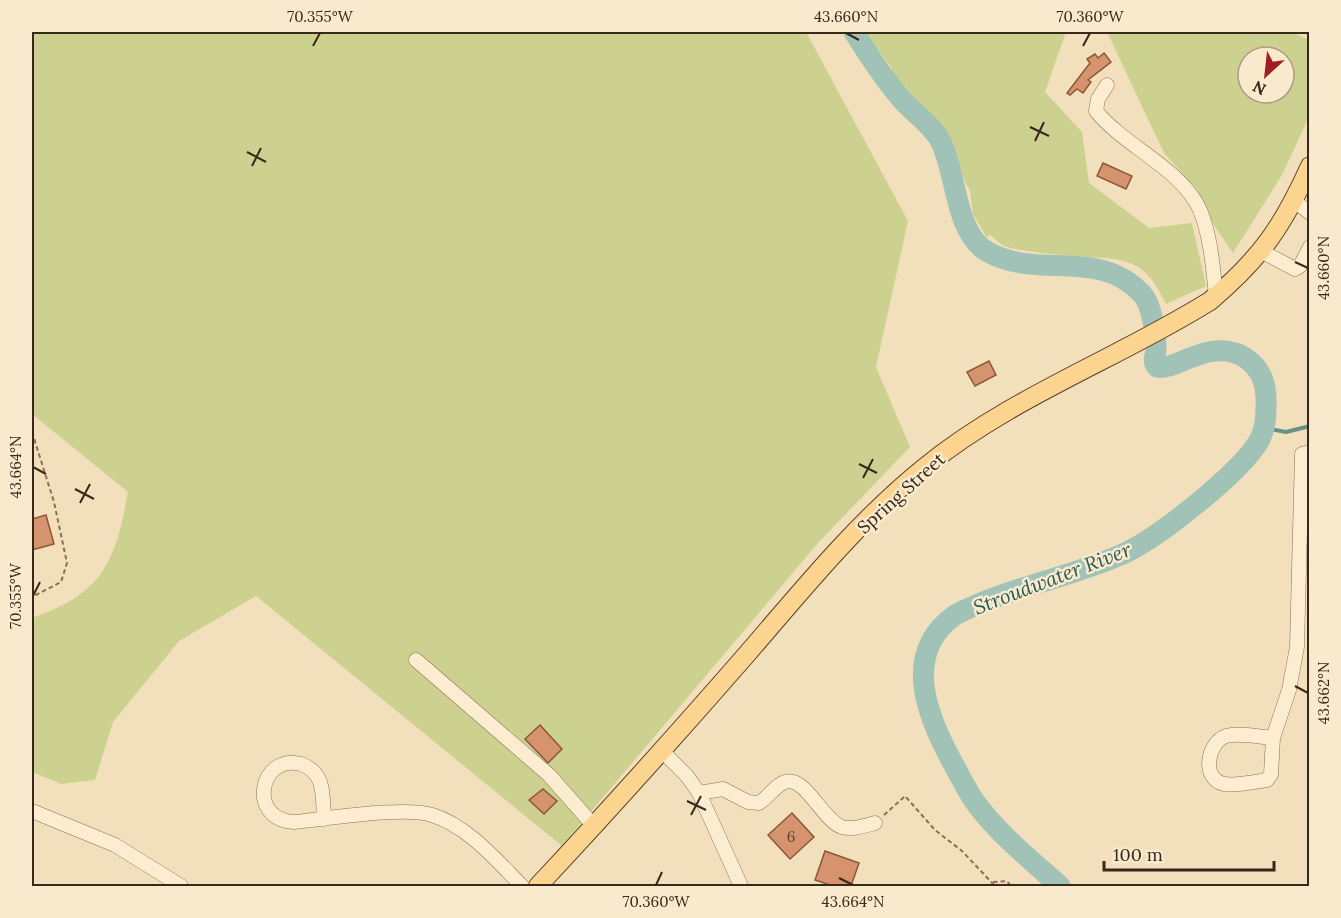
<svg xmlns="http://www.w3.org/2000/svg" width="1341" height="918" font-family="Lora,serif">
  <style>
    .green { fill: #ccd18f; fill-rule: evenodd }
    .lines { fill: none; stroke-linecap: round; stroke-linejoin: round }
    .stream { stroke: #679285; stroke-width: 4 }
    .river { stroke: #a1c3b7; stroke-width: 21 }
    .building { fill: #d5946e; stroke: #8e5637; stroke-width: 1.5 }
    .minor-casing { stroke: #8c6f54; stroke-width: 15 }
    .major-casing { stroke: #593d29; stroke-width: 20 }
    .path { stroke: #8c6f54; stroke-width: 2; stroke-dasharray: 4.5 3; stroke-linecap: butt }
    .minor { stroke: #fcedd0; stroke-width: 14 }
    .major { stroke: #fbd48f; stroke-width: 18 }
    .ticks { fill: none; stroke: #39281a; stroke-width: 2 }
    .labels { text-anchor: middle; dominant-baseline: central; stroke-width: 5; stroke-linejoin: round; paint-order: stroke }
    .number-label { font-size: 15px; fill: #60432f }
    .street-label { font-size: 18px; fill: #39281a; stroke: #f9eacd }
    .water-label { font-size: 20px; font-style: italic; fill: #285b55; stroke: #f9eacd }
    .neatline { fill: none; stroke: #39281a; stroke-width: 2 }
    .ticks-label { font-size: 15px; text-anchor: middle; fill: #39281a }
  </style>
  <rect width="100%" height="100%" fill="#f2e0bc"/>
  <g class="green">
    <path d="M32 32H806L908 221 876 367 910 447 818 543 562 846 256 596 179 641 113 722 95 780 61 784 32 772V618C103 593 115 563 128 492L32 414Z"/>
    <path d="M864 32H1066L1045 92 1082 132 1089 183 1149 228 1192 223 1206 286 1166 304C1147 264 1132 259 1090 257 1067 256 1030 253 1007 247 1001 245 994 238 989 234L987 238 973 214 970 191 957 166 946 135 932 121 915 115 908 103 900 102 897 80 891 67Z"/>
    <path d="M1107 32H1292L1309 40V117L1282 175 1233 253 1213 224 1198 190 1164 153ZM1248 57H1284V93H1248Z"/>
  </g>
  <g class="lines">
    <path class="stream" d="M1264 428 1286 432 1310 426"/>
    <path class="river" d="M854 32C869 56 885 81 904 102 916 115 933 126 941 142 957 175 955 234 988 252 1038 280 1099 247 1142 294 1151 303 1156 332 1156 346 1157 354 1151 360 1157 367 1174 372 1210 337 1244 357 1263 369 1267 386 1266 408 1266 418 1265 429 1260 439 1243 471 1159 537 1125 553 1070 578 1008 587 955 615 900 654 928 719 955 767 962 780 969 795 978 806 1001 836 1032 861 1060 886"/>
  </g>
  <g class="building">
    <path d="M1104 53 1111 62 1088 80 1091 82 1083 93 1077 89 1070 95 1067 93 1090 63 1087 59 1095 54 1098 58Z"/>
    <path d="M1103 163 1132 176 1126 189 1097 176Z"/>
    <path d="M989 361 996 375 975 386 967 372Z"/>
    <path d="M46 515 54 544 32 550V519Z"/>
    <path d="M540 725 562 749 548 763 525 739Z"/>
    <path d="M543 789 557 801 544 814 529 800Z"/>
    <path d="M792 813 814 837 790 859 768 835Z"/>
    <path d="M825 851 859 863 851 886H833L815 880Z"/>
  </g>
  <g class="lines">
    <g class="minor-casing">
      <g id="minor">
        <path d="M1107 85 1098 99 1096 111C1124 146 1182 169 1200 210 1211 237 1213 268 1216 296"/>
        <path d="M1293 200 1310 213"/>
        <path d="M1261 251 1295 269 1300 266 1310 247"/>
        <path d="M416 660 549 775 594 826"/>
        <path d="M1273 738 1271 774 1267 780C1255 782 1236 786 1224 784 1201 779 1207 743 1226 736 1240 732 1259 737 1273 738L1289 690 1297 647 1302 454 1310 452"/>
        <path d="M662 751 687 776 699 793 741 886"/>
        <path d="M699 793 723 789 748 802 759 803C768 798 775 785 785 782 805 775 823 821 842 827 853 830 864 826 875 823"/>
        <path d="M32 811 115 845 181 886"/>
        <path d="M324 819C323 808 324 793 320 782 317 774 310 767 301 764 259 753 247 820 294 822 327 819 404 806 432 815 468 826 497 861 522 886"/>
      </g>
    </g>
    <g class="major-casing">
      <path id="major" d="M538 886C609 810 679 732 747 654 803 589 858 521 925 467 1011 397 1117 359 1210 301 1261 258 1283 226 1310 166"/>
    </g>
    <g class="path">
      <path d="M32 432 54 502 67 563 61 582 32 597"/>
      <path d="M884 815 905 796 935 830 962 851 995 886"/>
      <path d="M993 882 1007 881 1011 886"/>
    </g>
    <use href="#minor" class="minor"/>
    <use href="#major" class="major"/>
  </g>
  <path class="ticks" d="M846 33 859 40M313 46 320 33M1083 46 1090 33M1030 127 1049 136M1035 141 1044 122M247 152 266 162M252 166 261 148M1295 262 1308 268M859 464 877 473M33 467 46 474M863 478 873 459M75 489 94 499M80 503 90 484M33 596 40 582M1295 686 1308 693M687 801 706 810M691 815 701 796M839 878 853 885M656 885 662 872"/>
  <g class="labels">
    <g class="number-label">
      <text x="791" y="836">6</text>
    </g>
    <g class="street-label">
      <text transform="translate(901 493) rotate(-42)">Spring Street</text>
    </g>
    <g class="water-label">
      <text transform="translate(1052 578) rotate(-21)">Stroudwater River</text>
    </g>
  </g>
  <rect width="1341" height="918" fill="none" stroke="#f9eacd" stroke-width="66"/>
  <g transform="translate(1266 75) rotate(207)"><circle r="28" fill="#f9eacd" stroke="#ac9c85" stroke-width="1.5"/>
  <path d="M0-4.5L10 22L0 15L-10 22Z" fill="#a11e24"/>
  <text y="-9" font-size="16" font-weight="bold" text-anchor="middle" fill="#39281a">N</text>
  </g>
  <path d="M1104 861v9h170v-9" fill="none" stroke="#39281a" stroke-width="3"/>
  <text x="1113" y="861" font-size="18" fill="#39281a" stroke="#f9eacd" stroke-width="4.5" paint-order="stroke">100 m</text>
  <rect x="33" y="33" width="1275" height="852" class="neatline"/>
  <g class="ticks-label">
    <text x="320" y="22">70.355°W</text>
    <text x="846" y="22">43.660°N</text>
    <text x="1090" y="22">70.360°W</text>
    <text transform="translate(1324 268) rotate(-90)" y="5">43.660°N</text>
    <text transform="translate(16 467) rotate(-90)" y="5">43.664°N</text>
    <text transform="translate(16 596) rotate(-90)" y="5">70.355°W</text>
    <text transform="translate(1324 693) rotate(-90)" y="5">43.662°N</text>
    <text x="656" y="907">70.360°W</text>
    <text x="853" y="907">43.664°N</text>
  </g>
</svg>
